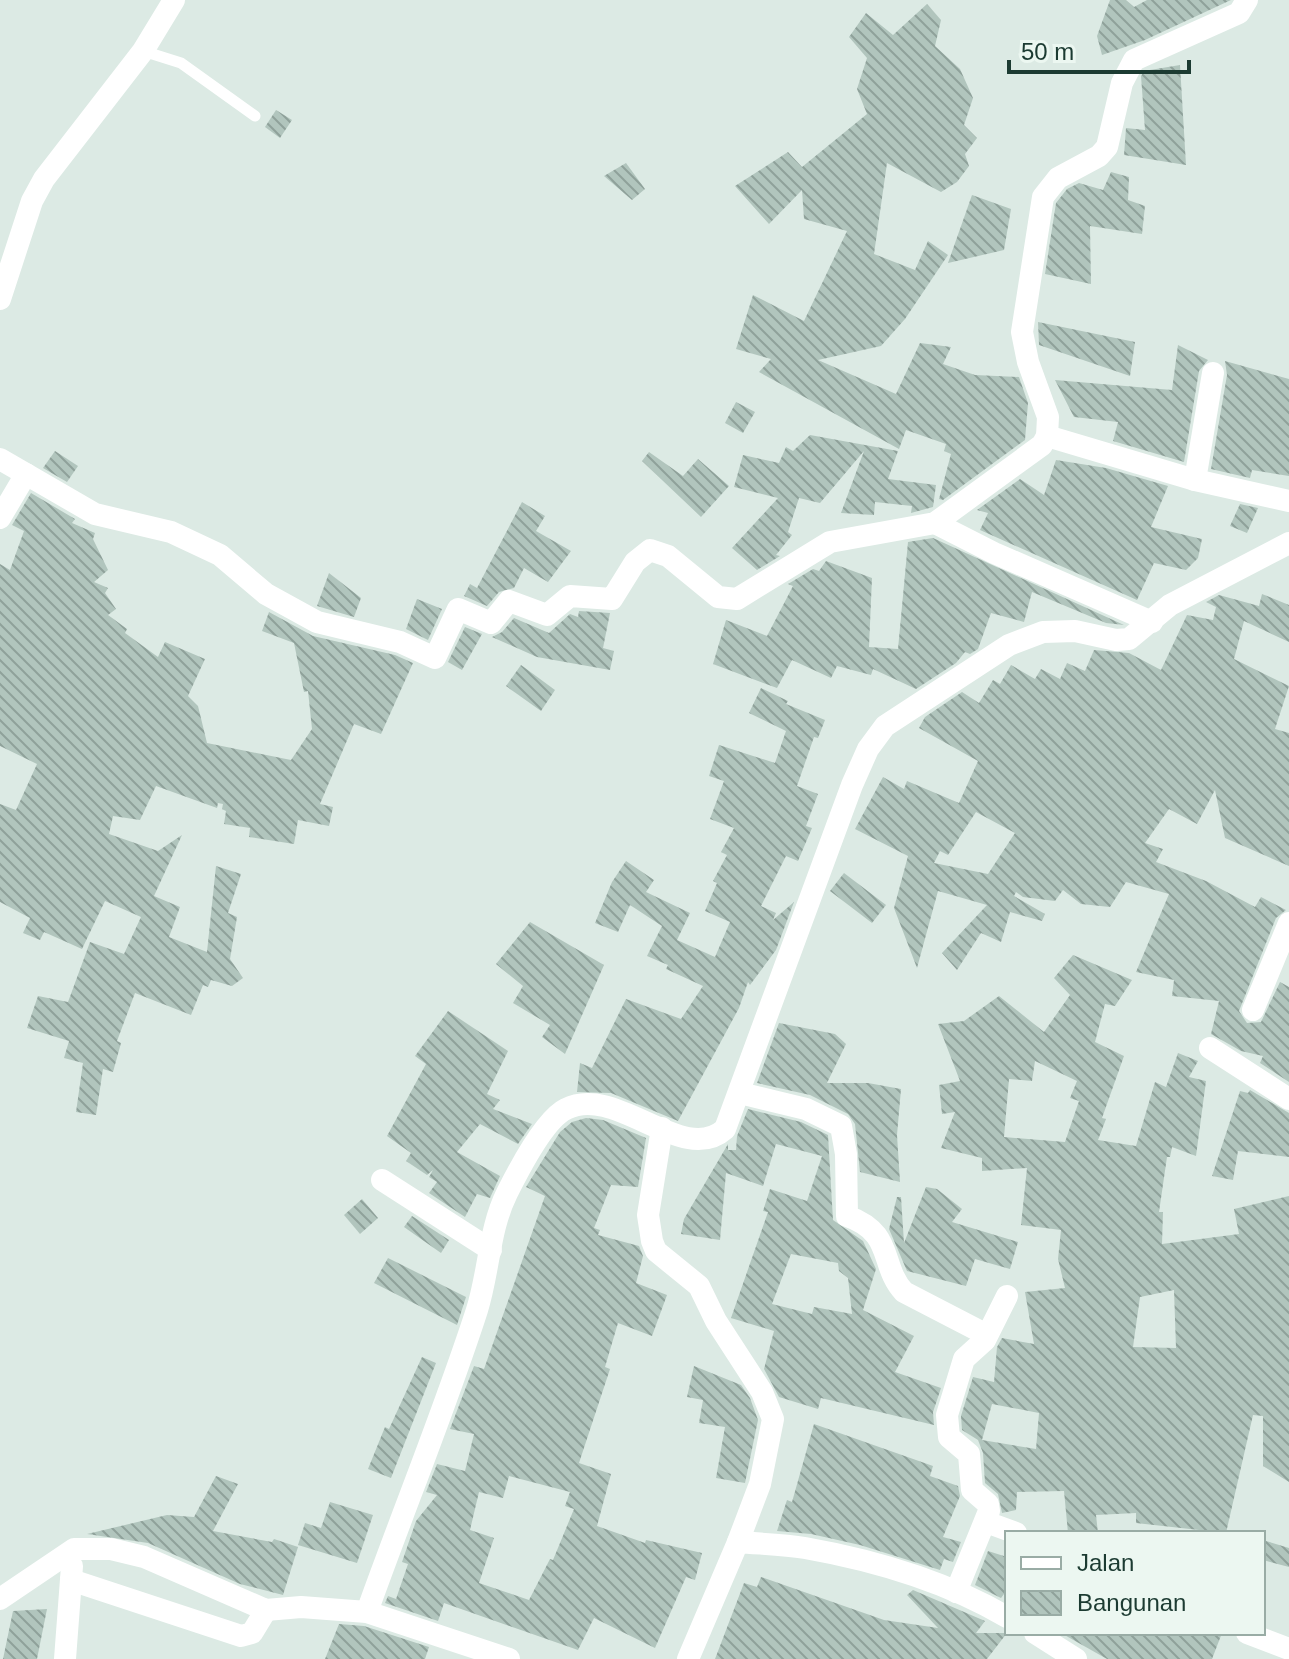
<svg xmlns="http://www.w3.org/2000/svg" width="1289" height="1659" font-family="Arial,sans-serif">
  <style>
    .building { fill: url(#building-back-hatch); fill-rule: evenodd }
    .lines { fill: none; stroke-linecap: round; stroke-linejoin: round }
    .service { stroke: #fff; stroke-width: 11 }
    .minor { stroke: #fff; stroke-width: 22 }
  </style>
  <defs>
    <pattern id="building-back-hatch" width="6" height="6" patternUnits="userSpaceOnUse" patternTransform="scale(2)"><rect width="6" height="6" fill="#b1c5bd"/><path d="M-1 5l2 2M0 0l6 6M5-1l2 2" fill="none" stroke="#8fa19a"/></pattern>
  </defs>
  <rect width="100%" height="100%" fill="#dceae4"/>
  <g class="building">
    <path d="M1110 0H1126L1134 7 1147 0H1231L1145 40 1102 55 1097 36Z"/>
    <path d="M927 4 941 20 935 46 960 69 973 98 964 125 977 138 965 154 969 166 957 182 941 192 887 163 874 254 915 270 928 241 948 255 905 319 881 346 818 360 896 394 920 343 951 347 943 364 975 375 1019 377 1028 403 1025 440 943 500 939 499 951 454 944 451 946 444 906 430 899 449 759 372 771 359 736 349 753 295 804 321 847 231 804 219 802 190 769 224 735 186 788 152 802 167 867 114 857 89 867 58 849 37 866 13 893 35Z"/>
    <path d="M1180 65 1186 165 1124 155 1126 128 1145 130 1141 76 1144 71Z"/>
    <path d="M276 110 292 120 280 138 265 127Z"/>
    <path d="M626 163 645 189 632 200 604 176Z"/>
    <path d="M1111 172 1129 177 1128 200 1145 206 1142 234 1090 226 1091 284 1045 274 1056 203 1067 189 1079 183 1103 190Z"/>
    <path d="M972 195 1011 209 1004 250 948 263Z"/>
    <path d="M1038 322 1135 342 1130 376 1039 345Z"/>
    <path d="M1178 345 1208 360 1199 371 1184 462 1113 441 1118 422 1074 417 1055 380 1172 390Z"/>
    <path d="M1225 361 1289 379V476L1252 470 1250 478 1211 469 1227 375Z"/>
    <path d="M736 402 755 412 743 433 725 423Z"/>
    <path d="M810 435 898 451 888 479 936 485 933 507 911 513 912 506 875 502 874 515 841 513 864 451 820 503 799 498 788 532 792 535 776 555 780 556 757 570 732 548 778 498 734 487 743 455 779 463 786 447 793 451Z"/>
    <path d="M55 451 78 466 67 482 43 468Z"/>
    <path d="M649 452 683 476 698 459 729 486 701 517 642 461Z"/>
    <path d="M1056 460 1106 468 1168 486 1151 527 1202 539 1198 558 1186 570 1154 563 1137 600 980 530 988 513 977 510 1020 479 1044 495Z"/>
    <path d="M31 493 75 519 72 523 95 533 93 539 108 570 94 582 108 588 105 593 116 609 108 615 127 629 125 633 158 657 165 642 205 659 188 696 198 706 207 743 291 760 312 729 308 691 304 692 294 643 262 631 269 612 313 636 395 655 413 663 381 734 354 724 320 804 333 807 329 826 298 820 294 844 249 837 250 828 224 824 226 811 222 809 223 804 218 803 217 808 156 786 140 820 113 816 109 834 158 851 182 835 154 896 180 907 169 937 207 952 216 866 241 874 228 913 237 917 230 959 243 978 232 986 211 980 208 987 203 985 191 1015 135 993 117 1041 121 1043 113 1072 103 1069 96 1115 76 1112 83 1063 64 1058 69 1041 27 1028 38 996 68 1002 90 942 124 954 141 917 105 901 82 949 44 932 40 940 23 933 30 918 0 902V804L16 810 37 764 0 746V564L10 570 24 531 12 525Z"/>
    <path d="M522 502 545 516 536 531 571 551 548 582 524 568 514 588 499 592 487 606 464 596 470 584 477 588Z"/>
    <path d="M1240 504 1258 508 1247 533 1230 526Z"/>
    <path d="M933 538 1124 625 1106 623 1032 592 1024 622 991 613 978 649 970 654 965 652 956 663 916 689 873 669 871 675 837 666 831 678 792 660 777 688 713 664 726 620 767 636 793 586 788 584 813 569 819 571 826 561 872 578 869 647 898 649 908 542Z"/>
    <path d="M329 573 361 598 354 617 317 606Z"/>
    <path d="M1262 594 1289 605V642L1244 621 1234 659 1289 686 1275 729 1289 733V866L1225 838 1215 790 1197 824 1169 809 1145 843 1163 849 1156 862 1206 881 1255 907 1261 897 1286 910 1276 918 1239 1011 1247 1023 1261 1022 1280 982 1289 987V1082L1260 1063 1263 1056 1241 1051 1211 1034 1219 1001 1172 996 1174 980 1136 972 1169 894 1126 882 1110 907 1081 904 1063 890 1055 901 1023 897 1016 892 1014 896 1045 914 1042 921 1010 912 1001 942 981 933 957 970 942 953 987 905 938 891 917 968 894 908 908 856 855 829 883 777 904 789 907 781 959 803 978 761 919 728 925 717 962 692 979 703 993 680 1000 684 1011 665 1035 679 1041 669 1060 679 1067 663 1085 671 1094 650 1129 653 1161 670 1187 615 1213 620 1216 607 1206 602 1219 595 1259 606ZM976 812 1015 833 988 874 934 863 940 851 948 855Z"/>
    <path d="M417 599 442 609 428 640 406 629Z"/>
    <path d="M579 611 610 613 603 648 614 651 610 670 537 657 492 637 502 632 514 618 549 633 570 614 578 617Z"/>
    <path d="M465 627 482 634 462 670 448 662Z"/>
    <path d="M521 665 555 690 541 711 506 686Z"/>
    <path d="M761 688 788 701 786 704 825 720 818 738 814 737 797 786 818 794 806 826 812 828 798 861 786 856 761 906 776 913 773 920 794 902 776 950 750 985 748 982 739 1008 678 1121 611 1093 577 1092 580 1063 592 1068 626 999 681 1019 703 986 666 969 668 965 647 956 662 926 630 905 618 932 595 923 612 882 626 861 654 880 646 892 690 913 677 940 715 957 730 922 705 911 717 883 713 881 727 855 721 852 734 828 710 819 724 781 709 776 719 745 775 763 786 731 749 713Z"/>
    <path d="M844 873 886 905 872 923 830 891Z"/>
    <path d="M530 922 604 965 565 1054 542 1037 550 1025 513 1003 523 986 496 964Z"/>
    <path d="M1073 955 1132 980 1115 1006 1105 1004 1095 1042 1124 1056 1102 1118 1106 1119 1098 1140 1136 1146 1155 1082 1166 1087 1178 1053 1198 1061 1189 1077 1206 1081 1196 1156 1172 1147 1170 1157H1167L1159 1212H1163L1162 1244 1239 1234 1234 1209 1289 1196V1482L1263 1466V1416L1253 1415 1226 1533 1136 1523V1513L1096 1515 1098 1533H1068L1064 1491 1017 1492 1016 1510 1002 1513 998 1494 985 1483 983 1453 978 1440 962 1430 961 1416 973 1377 994 1382 997 1347 1002 1338 1034 1344 1025 1292 1065 1288 1058 1259 1061 1230 1021 1225 1027 1168 982 1171V1158L941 1148 955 1112 942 1114 939 1085 960 1081 938 1024 964 1021 999 996 1044 1032 1070 995 1054 978ZM1035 1061 1077 1081 1070 1098 1079 1101 1065 1142 1004 1137 1009 1079 1032 1081ZM1174 1290 1176 1348 1133 1347 1140 1297ZM992 1404 1039 1413 1036 1449 982 1440Z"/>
    <path d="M448 1011 508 1051 487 1094 500 1100 493 1109 532 1124 518 1144 480 1124 457 1152 500 1176 490 1198 477 1194 465 1217 429 1193 437 1182 429 1177 433 1170 427 1175 406 1161 411 1153 387 1136 426 1064 415 1056Z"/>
    <path d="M779 1023 835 1034 846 1044 827 1083H868L901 1089 897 1135 900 1182 860 1172 855 1124 848 1114 810 1095 757 1083Z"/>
    <path d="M1250 1090 1289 1113V1157L1238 1151 1233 1180 1212 1176 1240 1091 1248 1093Z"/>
    <path d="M748 1109 801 1122 828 1135 833 1220 863 1241 876 1269 863 1310 914 1336 895 1372 941 1388 933 1412 934 1425 821 1398 818 1409 779 1397 764 1369 774 1331 731 1318 768 1212 763 1211 770 1189 807 1201 822 1156 776 1144 763 1186 726 1173 720 1240 681 1234 684 1219 728 1144V1150H736L737 1136ZM791 1254 838 1263 839 1271 848 1278 852 1314 814 1307 812 1314 772 1304Z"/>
    <path d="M586 1118 603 1120 646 1138 638 1187 611 1185 594 1228 600 1230 598 1235 639 1246 643 1256 636 1283 667 1295 652 1336 618 1323 605 1367 610 1369 579 1463 611 1474 597 1526 645 1543 646 1540 702 1553 695 1580 686 1577 655 1648 594 1618 578 1650 444 1603 438 1621 385 1603 388 1596 396 1599 408 1564 402 1562 416 1521 437 1495 426 1492 437 1464 465 1471 474 1434 450 1429 474 1366 484 1369 545 1196 526 1187 560 1132 572 1122ZM509 1476 570 1492 565 1506 574 1509 553 1560 550 1559 529 1600 479 1583 494 1538 470 1530 479 1492 503 1498Z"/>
    <path d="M926 1187 937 1189 962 1209 952 1222 1018 1242 1010 1269 975 1259 966 1286 907 1271 889 1229 897 1197H901L904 1243Z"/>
    <path d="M362 1199 378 1218 360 1234 344 1215Z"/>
    <path d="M412 1216 449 1240 441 1253 404 1227Z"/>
    <path d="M388 1258 466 1297 457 1325 374 1283Z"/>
    <path d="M422 1357 436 1363 391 1478 368 1469 385 1427 389 1429Z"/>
    <path d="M694 1366 741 1385 750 1398 758 1420 745 1483 716 1478 725 1427 699 1423 703 1400 687 1397Z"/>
    <path d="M814 1424 933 1466 930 1476 958 1486 960 1496 943 1537 961 1542 953 1562 944 1559 940 1570 860 1545 811 1534 777 1531 787 1500 792 1502Z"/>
    <path d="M216 1476 238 1484 213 1531 272 1542 274 1539 298 1547 283 1595 240 1584 148 1543 87 1534 167 1515 194 1517Z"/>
    <path d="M330 1502 373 1515 357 1563 298 1545 305 1523 321 1528Z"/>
    <path d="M1263 1540 1289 1548V1567L1263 1560Z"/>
    <path d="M988 1551 1007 1557V1590L1001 1598 975 1585Z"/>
    <path d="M761 1577 884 1620 938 1628 907 1595 913 1590 985 1621 976 1633H1007L987 1659H715L744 1583 757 1587Z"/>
    <path d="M47 1609 37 1659H3L13 1611Z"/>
    <path d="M339 1624 364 1626 429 1647 425 1659H325Z"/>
    <path d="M1061 1633H1222L1212 1659H1107Z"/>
  </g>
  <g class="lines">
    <path class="service" d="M143 51 181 63 255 116"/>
    <g class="minor">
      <path d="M0 299 32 201 44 179 143 51 174 0"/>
      <path d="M1047 436 1195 480 1289 501"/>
      <path d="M0 459 95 514 171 532 220 555 266 594 317 622 400 642 435 658 458 609 491 623 509 601 547 615 570 596 612 599 635 562 650 550 668 556 718 597 737 599 830 542 935 523 1042 445 1047 436 1048 417 1028 362 1022 332 1043 197 1058 178 1099 156 1107 147 1122 83 1134 60 1239 13 1247 0"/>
      <path d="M1195 480 1213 373"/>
      <path d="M0 518 26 474"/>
      <path d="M935 523 994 553 1152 622"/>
      <path d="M1253 1010 1289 923"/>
      <path d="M1210 1048 1289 1099"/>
      <path d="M740 1093 806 1109 841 1126 846 1154 847 1216C895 1233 879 1265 904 1292L987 1335"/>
      <path d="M662 1128 648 1215 652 1241 656 1251 699 1286 716 1321 762 1392 773 1419 760 1484 738 1542"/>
      <path d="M382 1180 491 1250"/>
      <path d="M986 1522 1016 1533"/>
      <path d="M71 1580 241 1636 252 1633 266 1610"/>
      <path d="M956 1592 989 1511 988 1504 972 1490 969 1454 949 1437 947 1415 964 1359 985 1340 1007 1296"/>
      <path d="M0 1599 74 1549H111L144 1557 266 1610 301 1607 367 1612 509 1659"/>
      <path d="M367 1612C403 1511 444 1412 477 1310 489 1272 489 1229 507 1193 518 1171 545 1119 566 1109 616 1083 683 1167 725 1129L852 785 868 749 885 726 1009 645 1043 632 1075 631 1116 640 1129 639 1170 605 1289 543"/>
      <path d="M1035 1633 1076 1659"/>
      <path d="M1247 1633 1289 1649"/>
      <path d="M65 1659 72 1566"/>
      <path d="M688 1659 738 1542C760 1544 783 1544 805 1548 873 1560 947 1582 1007 1617"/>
    </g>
  </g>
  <rect x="1005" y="1531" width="260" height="104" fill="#ecf7f1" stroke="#99aca5" stroke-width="2"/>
  <rect x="1021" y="1557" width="40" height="12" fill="#ffffff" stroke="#99aca5" stroke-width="2"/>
  <text x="1077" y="1571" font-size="24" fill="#1c3b32">Jalan</text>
  <rect x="1021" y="1591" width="40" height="24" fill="url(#building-back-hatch)" stroke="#99aca5" stroke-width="2"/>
  <text x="1077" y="1611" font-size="24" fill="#1c3b32">Bangunan</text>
  <path d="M1009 60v12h180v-12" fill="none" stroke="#1c3b32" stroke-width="4"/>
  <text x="1021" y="60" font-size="24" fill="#1c3b32" stroke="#ecf7f1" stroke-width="6" paint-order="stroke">50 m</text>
</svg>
